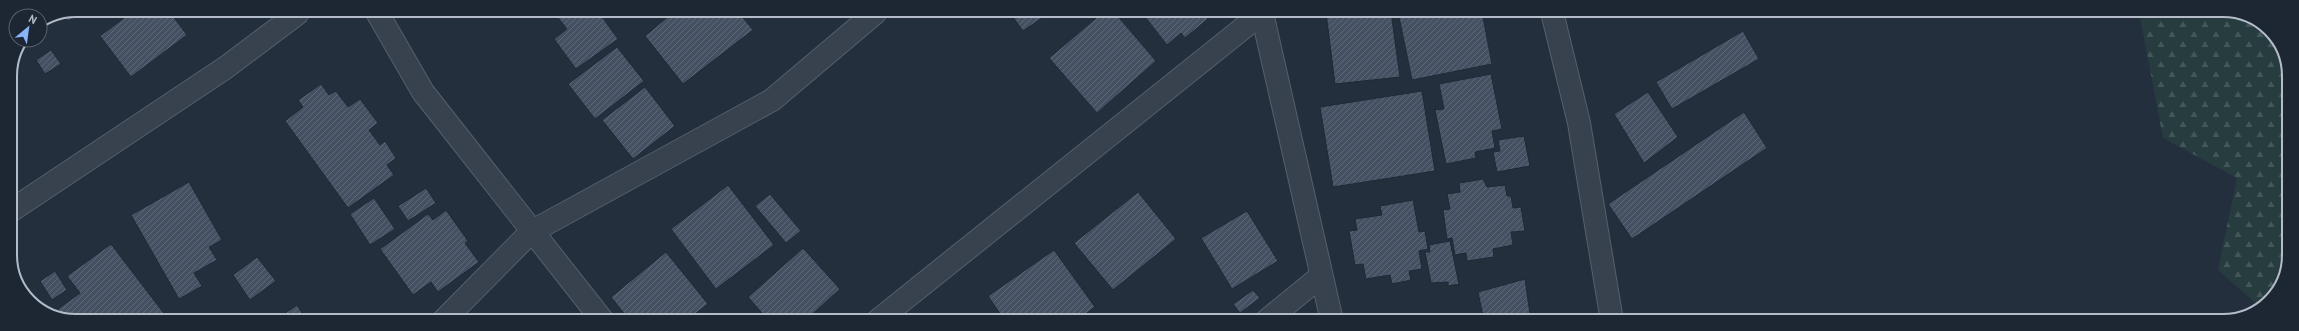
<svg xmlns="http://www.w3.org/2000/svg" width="2299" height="331" font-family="'PT Sans',sans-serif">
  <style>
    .forest { fill: url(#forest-firs) }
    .building { fill: url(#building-hatch); stroke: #1f2835 }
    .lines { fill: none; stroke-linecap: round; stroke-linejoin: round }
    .minor-casing { stroke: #565f6c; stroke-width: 24 }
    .minor { stroke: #38414e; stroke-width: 22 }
    .rim { fill: none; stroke: #b4bcc9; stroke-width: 2 }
  </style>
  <defs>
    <pattern id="forest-firs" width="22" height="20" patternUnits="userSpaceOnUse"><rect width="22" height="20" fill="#263c3f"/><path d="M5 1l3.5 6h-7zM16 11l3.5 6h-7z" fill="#435659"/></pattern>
    <pattern id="building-hatch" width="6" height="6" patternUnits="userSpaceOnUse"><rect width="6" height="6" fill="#455162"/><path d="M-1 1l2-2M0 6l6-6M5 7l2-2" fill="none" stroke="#5d6877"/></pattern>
  </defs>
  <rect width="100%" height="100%" fill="#242f3e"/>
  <path class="forest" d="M2139 11H2231L2267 27 2288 63V263L2267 304 2260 307 2218 270 2237 178 2163 138Z"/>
  <g class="building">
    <path d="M1391 12 1400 77 1335 84 1326 13Z"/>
    <path d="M1398 12H1482L1492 64 1412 80Z"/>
    <path d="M1010 13H1049L1023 31Z"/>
    <path d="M1102 13H1115L1156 61 1097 113 1049 58Z"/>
    <path d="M1142 13H1204L1208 19 1185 38 1181 33 1167 45Z"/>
    <path d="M555 14H600L618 39 576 69 554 39 567 29Z"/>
    <path d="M671 14H740L753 30 683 84 645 36Z"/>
    <path d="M64 15H78L68 21Z"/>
    <path d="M128 15H172L187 35 131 77 100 36Z"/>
    <path d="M1743 31 1759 59 1672 109 1656 82Z"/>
    <path d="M617 47 644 81 595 119 568 84Z"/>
    <path d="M51 50 61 64 45 74 36 60Z"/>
    <path d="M1491 74 1502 129 1492 131 1495 148 1475 152 1476 158 1446 164 1435 110 1444 109 1439 84Z"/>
    <path d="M321 84 329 95 336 91 348 107 360 99 378 123 369 130 380 145 385 141 396 158 387 165 394 175 348 208 285 121 303 107 298 100Z"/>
    <path d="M645 87 675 126 633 159 602 120Z"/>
    <path d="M1422 91 1435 171 1333 187 1320 107Z"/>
    <path d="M1648 92 1678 137 1644 163 1614 114Z"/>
    <path d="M1744 112 1767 148 1632 239 1608 204Z"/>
    <path d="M1524 136 1530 166 1497 172 1493 152 1500 151 1498 140Z"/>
    <path d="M1483 179 1487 187 1505 185 1507 196H1511L1513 208 1521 207 1525 231 1511 232 1513 245 1493 249 1494 257 1467 261 1466 253 1455 255 1452 238 1447 239 1443 210 1450 209 1447 194 1460 192 1459 183Z"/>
    <path d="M189 182 222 240 209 247 217 260 194 273 202 286 179 299 131 215Z"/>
    <path d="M728 185 774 245 716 289 671 229Z"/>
    <path d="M426 188 436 203 408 221 398 206Z"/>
    <path d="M1138 192 1176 239 1113 290 1074 243Z"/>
    <path d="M770 194 801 231 786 243 755 206Z"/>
    <path d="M374 198 395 229 370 245 350 214Z"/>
    <path d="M1413 200 1419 232 1425 231 1428 249 1419 251 1422 269 1409 271 1411 280 1392 284 1390 275 1366 279 1363 264 1355 265 1349 231 1357 230 1355 219 1382 215 1380 206Z"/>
    <path d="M446 210 468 241 465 243 479 262 438 292 431 282 413 295 380 249 428 214 433 220Z"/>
    <path d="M1247 211 1278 261 1232 289 1201 238Z"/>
    <path d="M1450 241 1459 284 1448 286V282L1431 283 1425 252H1430L1429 245Z"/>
    <path d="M111 244 169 320H66L58 309 80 293 67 276Z"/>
    <path d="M803 248 840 289 805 321H769L748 297Z"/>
    <path d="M1054 250 1095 307 1076 321H1005L988 296Z"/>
    <path d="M666 252 708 304 686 321H630L611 297Z"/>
    <path d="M257 257 276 281 250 300 233 275Z"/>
    <path d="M55 271 67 290 52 300 40 281Z"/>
    <path d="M1525 279 1531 321H1484L1478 292Z"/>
    <path d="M1253 290 1260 298 1240 313 1233 304Z"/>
    <path d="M297 305 307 321H274Z"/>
    <path d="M718 316 723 321H713Z"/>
  </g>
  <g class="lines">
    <g class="minor-casing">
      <g id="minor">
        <path d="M1552 12 1579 123 1612 321"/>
        <path d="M378 14 423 92 603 321"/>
        <path d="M12 210 225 68 297 14"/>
        <path d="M443 321 531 232 772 100 875 13"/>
        <path d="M877 321 1262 13 1332 321"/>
        <path d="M1266 321 1321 276"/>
      </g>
    </g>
    <use href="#minor" class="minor"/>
  </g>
  <path d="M0 0H2299V331H0ZM76 17H2223A59 59 0 0 1 2282 76V255A59 59 0 0 1 2223 314H76A59 59 0 0 1 17 255V76A59 59 0 0 1 76 17Z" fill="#1d2633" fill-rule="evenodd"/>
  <path class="rim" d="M76 17H2223A59 59 0 0 1 2282 76V255A59 59 0 0 1 2223 314H76A59 59 0 0 1 17 255V76A59 59 0 0 1 76 17Z"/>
  <g transform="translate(28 28) rotate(29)"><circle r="19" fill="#1d2633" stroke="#59626f"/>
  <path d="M0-3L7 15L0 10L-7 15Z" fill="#8ab4f8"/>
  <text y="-6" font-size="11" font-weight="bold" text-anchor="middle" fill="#b4bcc9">N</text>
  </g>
</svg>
